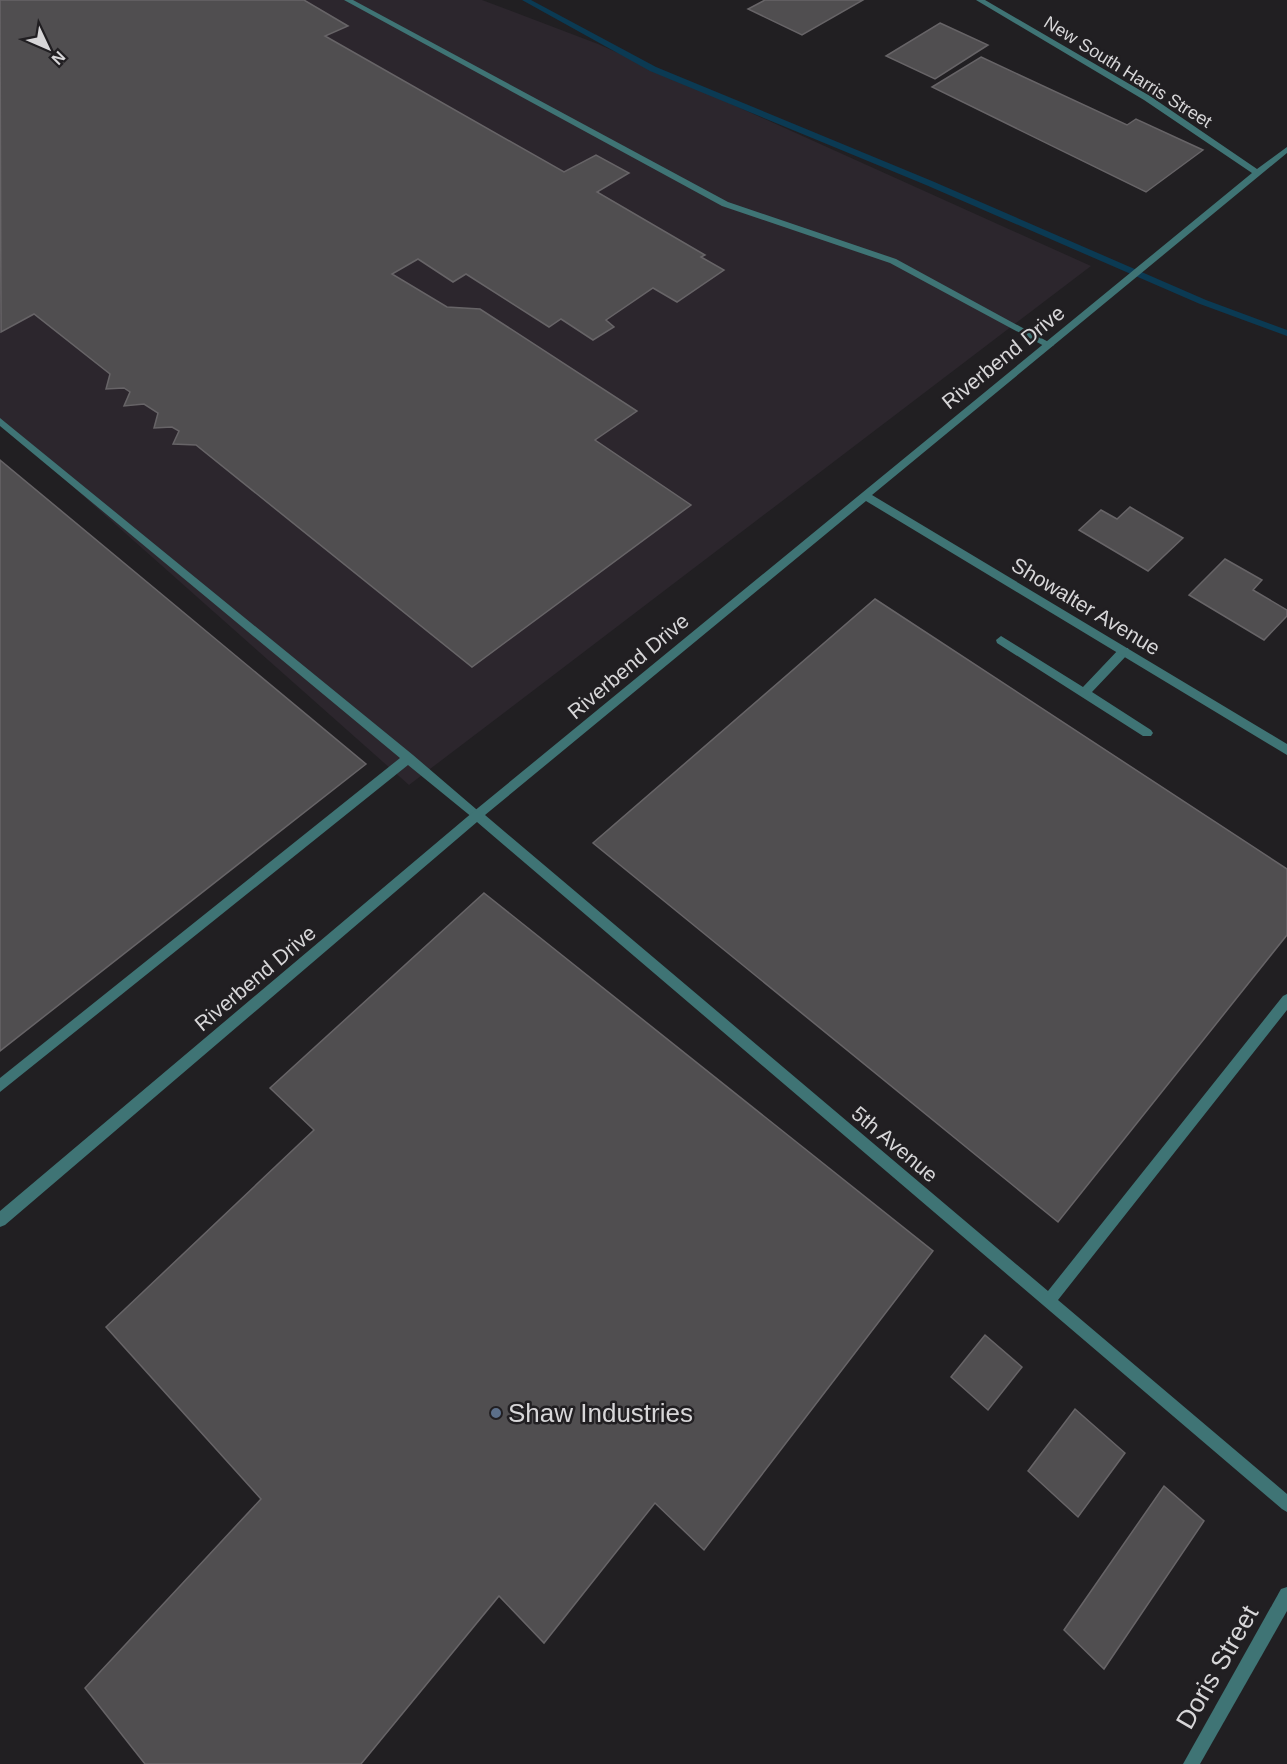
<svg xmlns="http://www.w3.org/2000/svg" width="1287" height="1764" font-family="Arial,sans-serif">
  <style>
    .built { fill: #2c262d }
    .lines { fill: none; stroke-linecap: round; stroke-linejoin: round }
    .stream { fill: #0b3a53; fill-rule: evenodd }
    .building { fill: #504e50; stroke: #676467; stroke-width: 1.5 }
    .lane { fill: #3f7475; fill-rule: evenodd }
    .street { fill: #3f7475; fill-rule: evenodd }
    .service-dot { fill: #5c6f8a; stroke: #211f22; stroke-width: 2 }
    .labels { text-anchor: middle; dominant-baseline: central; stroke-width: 5; stroke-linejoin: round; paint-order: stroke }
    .far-street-label { font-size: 18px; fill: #d7d6d8; stroke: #211f22 }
    .street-label { font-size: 21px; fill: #d7d6d8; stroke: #211f22 }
    .near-poi-label { font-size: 26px; fill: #d7d6d8; stroke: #211f22; text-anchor: start }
    .near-street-label { font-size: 26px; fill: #d7d6d8; stroke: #211f22 }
  </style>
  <rect width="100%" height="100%" fill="#211f22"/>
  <path class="built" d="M0 0H482L598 44 1091 266 409 785 0 422Z"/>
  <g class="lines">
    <path class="stream" d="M522 0H531L656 67 932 181 1206 300 1287 330V336L1200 304 926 185 650 71Z"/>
  </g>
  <g class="building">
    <path d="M0 0H304L348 26 325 36 564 172 596 155 629 173 597 192 705 255 701 257 724 270 677 302 653 288 606 320 614 327 593 340 561 319 549 327 466 274 453 282 418 259 392 274 447 307 480 309 637 411 595 440 691 505 472 667 196 445 173 444 179 431 172 427 154 428 158 413 144 404 124 406 130 392 124 388 106 389 110 374 34 314 1 332Z"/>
    <path d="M765 0H863L802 35 748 9Z"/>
    <path d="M940 23 988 45 935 79 886 56Z"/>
    <path d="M981 57 1127 125 1136 119 1203 150 1146 192 932 87Z"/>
    <path d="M0 460 366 764 0 1051Z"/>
    <path d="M1130 507 1183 538 1148 571 1079 530 1101 510 1117 519Z"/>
    <path d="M1225 559 1262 580 1253 590 1287 610V616L1264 640 1189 595Z"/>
    <path d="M875 599 1287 869V935L1058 1222 593 843Z"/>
    <path d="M484 893 933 1251 704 1550 655 1503 544 1643 499 1596 361 1764H145L85 1688 261 1499 106 1327 314 1130 270 1088Z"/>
    <path d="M985 1335 1022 1367 988 1410 951 1377Z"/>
    <path d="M1075 1409 1125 1453 1078 1517 1028 1471Z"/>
    <path d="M1164 1486 1204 1521 1104 1669 1064 1630Z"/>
  </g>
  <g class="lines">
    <g class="lane">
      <path d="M344 0H353L728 202 896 259 1054 345 1049 348 1046 347 890 263 722 206Z"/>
      <path d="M0 418 413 755 483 815 481 818H473L408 765 0 1092V1078L400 758 0 426Z"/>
      <path d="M1001 636 1083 687 1120 648H1128L1129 651 1128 654 1092 692 1151 730 1153 733 1151 736H1143L997 643 996 640Z"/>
    </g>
    <g class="street">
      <path d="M976 0H985L1150 96 1257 169 1287 147V153L872 495 1287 744V755L866 501 485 815 1048 1291 1283 996 1287 994V1010L1058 1300 1287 1494V1512L1282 1509 477 822 5 1225 0 1227V1211L473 812 1252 173 1144 100Z"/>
      <path d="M1287 1587V1611L1200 1764H1183L1281 1589Z"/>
    </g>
  </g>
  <circle class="service-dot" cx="496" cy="1413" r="6"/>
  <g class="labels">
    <g class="far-street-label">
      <text transform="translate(1128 72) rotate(32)">New South Harris Street</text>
    </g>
    <g class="street-label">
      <text transform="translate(1003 357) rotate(-39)">Riverbend Drive</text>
      <text transform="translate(1086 606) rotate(31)">Showalter Avenue</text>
      <text transform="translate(628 666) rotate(-40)">Riverbend Drive</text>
      <text transform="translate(255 978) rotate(-40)">Riverbend Drive</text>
      <text transform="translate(895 1144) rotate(40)">5th Avenue</text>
    </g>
    <g class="near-poi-label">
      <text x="508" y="1413">Shaw Industries</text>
    </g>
    <g class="near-street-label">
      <text transform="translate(1217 1667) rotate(-60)">Doris Street</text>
    </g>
  </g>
  <g transform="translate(48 48) rotate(134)" stroke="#211f22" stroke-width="4.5" paint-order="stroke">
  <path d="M0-4.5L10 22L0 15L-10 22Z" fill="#d7d6d8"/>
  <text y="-9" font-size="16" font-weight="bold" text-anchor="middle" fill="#d7d6d8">N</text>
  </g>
</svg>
